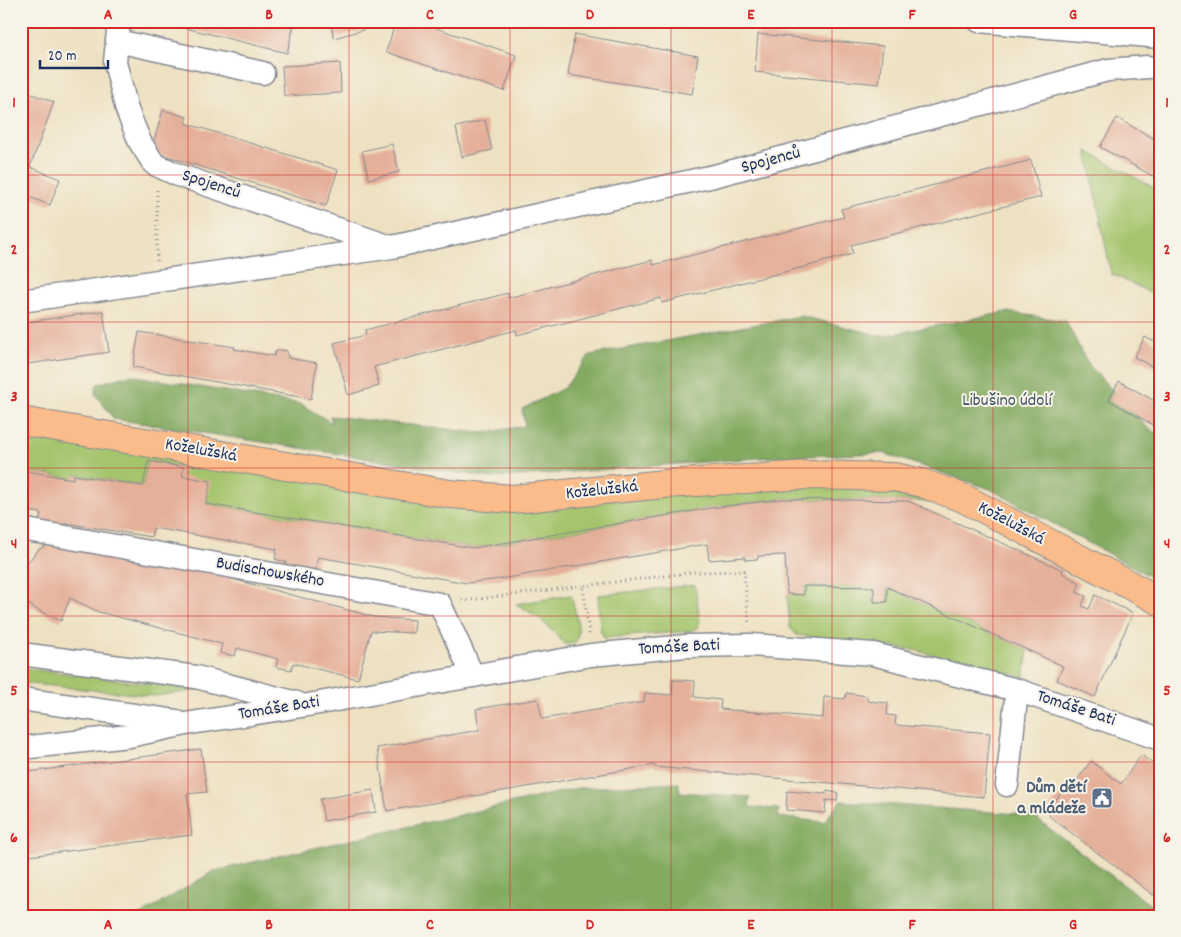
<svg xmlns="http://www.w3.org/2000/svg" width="1181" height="937" font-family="Dekko,sans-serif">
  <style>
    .green { fill: #a5c56d; stroke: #607a66 }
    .forest { fill: #84aa60; stroke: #506c5f }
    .building { fill: #e5b09a }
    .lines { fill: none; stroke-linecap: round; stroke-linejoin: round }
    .minor-casing { stroke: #848890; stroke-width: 25 }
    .major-casing { stroke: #848890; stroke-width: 30 }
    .path { stroke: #848890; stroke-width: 3; stroke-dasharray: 1 4; stroke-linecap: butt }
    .minor { stroke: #fff; stroke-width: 22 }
    .major { stroke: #f9bc8a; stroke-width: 28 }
    .grid { fill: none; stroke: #d62828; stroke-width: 1; stroke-opacity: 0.55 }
    .labels { text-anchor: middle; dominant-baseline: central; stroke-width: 4; stroke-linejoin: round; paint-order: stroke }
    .street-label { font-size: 18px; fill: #1b2f5e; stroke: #f7f3e8 }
    .park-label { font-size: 18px; fill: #3e5462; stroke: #f7f3e8 }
    .service-label { font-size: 18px; font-weight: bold; fill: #4e5e75; stroke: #f7f3e8; text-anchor: end }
    .neatline { fill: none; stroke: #d62828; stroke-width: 2 }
    .grid-label { font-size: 16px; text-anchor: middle; font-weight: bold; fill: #d62828 }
  </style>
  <rect width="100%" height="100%" fill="#f7f3e8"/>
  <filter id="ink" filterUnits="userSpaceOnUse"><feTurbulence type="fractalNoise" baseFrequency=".02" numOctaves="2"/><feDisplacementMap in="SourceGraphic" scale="10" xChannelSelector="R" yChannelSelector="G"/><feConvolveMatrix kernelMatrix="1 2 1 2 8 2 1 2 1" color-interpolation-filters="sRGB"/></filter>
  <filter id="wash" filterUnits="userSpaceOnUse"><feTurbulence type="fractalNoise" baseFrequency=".0096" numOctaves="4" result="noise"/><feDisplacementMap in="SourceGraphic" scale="20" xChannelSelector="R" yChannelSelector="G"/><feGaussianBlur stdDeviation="1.12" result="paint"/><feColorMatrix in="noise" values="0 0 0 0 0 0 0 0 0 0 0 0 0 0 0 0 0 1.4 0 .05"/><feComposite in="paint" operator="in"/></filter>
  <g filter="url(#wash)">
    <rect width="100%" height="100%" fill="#eee1c1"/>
    <g class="green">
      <path d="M1087 151 1160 191V297L1111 274Z"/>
      <path d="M21 421 492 495 881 470 984 505 908 501 782 499 711 508 473 548 206 504 182 476 183 467 148 461 143 486 75 475 73 479 21 470Z"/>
      <path d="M695 585 700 622 698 627 691 631 604 638 600 630 598 595Z"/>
      <path d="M804 586 874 587V601L887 602V587L1028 650 1024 677 914 650 797 635 790 628 787 594 804 595Z"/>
      <path d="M571 595C574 609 583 630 575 643L565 644 539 618 516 604Z"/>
      <path d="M21 668 200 690 155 696 21 683Z"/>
    </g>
    <g class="forest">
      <path d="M1007 312 1066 321 1088 364 1147 427 1160 436V582L990 489 883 453 757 458 493 478 114 419 95 394 97 384 130 375 301 404 332 423 330 416 482 433 525 426 522 409 564 388 590 355 801 316 882 336Z"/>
      <path d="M679 783 680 792 750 797 749 807 779 809 778 817 824 822 840 801 1032 815 1158 911 1157 916H139L214 871 578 788Z"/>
    </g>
    <g id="blocks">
      <g class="building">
        <path d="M76 21H109L108 27 76 24Z"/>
        <path d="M157 21H295L287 53Z"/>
        <path d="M330 21H361L363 30 334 38Z"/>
        <path d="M396 21H415L516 55 504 91 386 52Z"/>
        <path d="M575 34 698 56 692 94 568 75Z"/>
        <path d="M758 34 883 46 879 84 755 72Z"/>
        <path d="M340 63 341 93 284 96 282 66Z"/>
        <path d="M21 90 54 102 30 167 60 179 50 205 21 194Z"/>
        <path d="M163 110 187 117 185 123 338 170 326 206 151 151Z"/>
        <path d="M1117 118 1160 142V180L1100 147Z"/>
        <path d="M485 120 492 150 462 157 456 127Z"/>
        <path d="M392 144 399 172 369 179 362 151Z"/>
        <path d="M1031 160 1041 197 851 245 853 254 804 267 662 303 661 298 517 335 516 330 374 367 379 386 348 395 334 343 366 335 365 330 508 293V298L652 260 653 265 844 217 841 209Z"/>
        <path d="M103 311 109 352 21 365V323Z"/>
        <path d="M139 332 235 347 234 349 274 356 275 352 280 350 287 351 288 358 317 363 311 399 133 367Z"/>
        <path d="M1145 337 1160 345V371L1134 357Z"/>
        <path d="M1119 381 1160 404V429L1109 400Z"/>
        <path d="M148 461 184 467 182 476 211 481 206 504 473 548 711 508 782 499 908 501 1063 570 1062 573 1080 583 1076 592 1086 596 1082 606 1089 609 1095 595 1133 613 1095 697 1057 680 1063 666 887 587V602H874V587L804 586V595L787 594 785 555 758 556V559L745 560V557L709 560 707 544 500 579 467 583 318 557 315 572 286 566V562L275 559 277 549 153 528 151 537 65 523 64 526 39 524 41 513 21 510V470L73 479 74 475 143 486Z"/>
        <path d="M53 543 191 568 374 617 415 620 414 633 371 631 358 679 293 663 291 670 276 667 278 659 237 648 235 656 220 653 222 644 99 612 70 598 61 621 37 610 21 598V570L39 549Z"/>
        <path d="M673 680 695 681 694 697 721 700 720 709 823 718 824 697 845 699 846 693 867 696V701L888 703 887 715 896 716 895 725 990 733 984 797 654 767V765L387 811 377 748 479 730 476 709 538 699 542 719 644 702 645 693 672 695Z"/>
        <path d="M201 749 207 792 187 794 192 835 21 857V773Z"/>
        <path d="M1141 755 1160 769V900L1049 816 1050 814 1047 811 1064 789 1068 792 1091 761 1121 784Z"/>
        <path d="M373 790 376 812 324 821 320 799Z"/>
        <path d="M787 791 826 794V791L838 793 837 801 826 800 825 813 786 810Z"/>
      </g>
    </g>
  </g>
  <g filter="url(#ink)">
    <use href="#blocks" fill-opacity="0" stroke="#848890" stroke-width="1"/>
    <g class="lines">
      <g class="minor-casing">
        <g id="minor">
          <path d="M119 21 115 62 127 110 140 142 154 164 178 175 388 246"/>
          <path d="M979 21 1160 37"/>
          <path d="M117 41 263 73"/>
          <path d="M21 301 392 247 714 176 1108 70 1148 67"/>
          <path d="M21 529 440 604 473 676"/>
          <path d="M21 654 196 677 297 703"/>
          <path d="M21 699 176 721"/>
          <path d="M21 748 129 736 191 723 308 705 591 655 686 646 751 645 873 654 1017 690 1160 739"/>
          <path d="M1007 785 1017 690"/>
        </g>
      </g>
      <g class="major-casing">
        <path id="major" d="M21 421 450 494 513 499 665 484 809 475 894 477 922 483 963 498 1160 601"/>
      </g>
      <g class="path">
        <path d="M157 261V189"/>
        <path d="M462 601 583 586"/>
        <path d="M589 634 583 586 694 572 744 571 749 624"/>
      </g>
      <use href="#minor" class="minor"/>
      <use href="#major" class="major"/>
    </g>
  </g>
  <path class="grid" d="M188 21V916M349 21V916M510 21V916M671 21V916M832 21V916M993 21V916M21 175H1160M21 322H1160M21 468H1160M21 616H1160M21 762H1160"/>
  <defs>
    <g id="civic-square" transform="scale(1.125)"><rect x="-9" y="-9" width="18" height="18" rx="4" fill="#5c6f8a" stroke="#f7f3e8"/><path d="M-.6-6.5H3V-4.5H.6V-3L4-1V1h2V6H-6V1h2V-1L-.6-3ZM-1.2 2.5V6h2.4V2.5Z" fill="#fff"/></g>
  </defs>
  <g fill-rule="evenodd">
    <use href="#civic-square" x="1102" y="798"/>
  </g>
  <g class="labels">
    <g class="street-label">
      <text transform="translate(771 161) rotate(-15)">Spojenců</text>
      <text transform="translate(211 185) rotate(18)">Spojenců</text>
      <text transform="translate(201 451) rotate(10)">Koželužská</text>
      <text transform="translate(602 491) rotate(-6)">Koželužská</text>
      <text transform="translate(1011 524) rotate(28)">Koželužská</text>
      <text transform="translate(270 573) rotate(10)">Budischowského</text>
      <text transform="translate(679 648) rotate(-3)">Tomáše Bati</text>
      <text transform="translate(279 709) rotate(-9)">Tomáše Bati</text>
      <text transform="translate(1076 709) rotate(18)">Tomáše Bati</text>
    </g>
    <g class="park-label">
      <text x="1007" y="401">Libušino údolí</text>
    </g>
    <g class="service-label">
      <text x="1086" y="788">Dům dětí<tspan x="1086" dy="21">a mládeže</tspan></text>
    </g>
  </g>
  <rect width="1181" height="937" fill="none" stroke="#f7f3e8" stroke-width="55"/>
  <path d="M40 60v8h68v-8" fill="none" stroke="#1b2f5e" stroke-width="2.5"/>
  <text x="48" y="60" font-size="15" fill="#1b2f5e" stroke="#f7f3e8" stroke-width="4" paint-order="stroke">20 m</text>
  <rect x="28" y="28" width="1126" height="882" class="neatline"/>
  <g class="grid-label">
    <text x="108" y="19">A</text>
    <text x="269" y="19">B</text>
    <text x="430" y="19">C</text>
    <text x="590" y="19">D</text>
    <text x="751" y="19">E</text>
    <text x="912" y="19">F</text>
    <text x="1073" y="19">G</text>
    <text x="14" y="107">1</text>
    <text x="1167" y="107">1</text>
    <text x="14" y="254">2</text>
    <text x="1167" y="254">2</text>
    <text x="14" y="401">3</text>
    <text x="1167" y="401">3</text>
    <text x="14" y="548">4</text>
    <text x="1167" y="548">4</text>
    <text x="14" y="695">5</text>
    <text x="1167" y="695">5</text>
    <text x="14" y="842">6</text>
    <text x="1167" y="842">6</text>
    <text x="108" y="929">A</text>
    <text x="269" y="929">B</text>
    <text x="430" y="929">C</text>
    <text x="590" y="929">D</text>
    <text x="751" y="929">E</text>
    <text x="912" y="929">F</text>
    <text x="1073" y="929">G</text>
  </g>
</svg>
